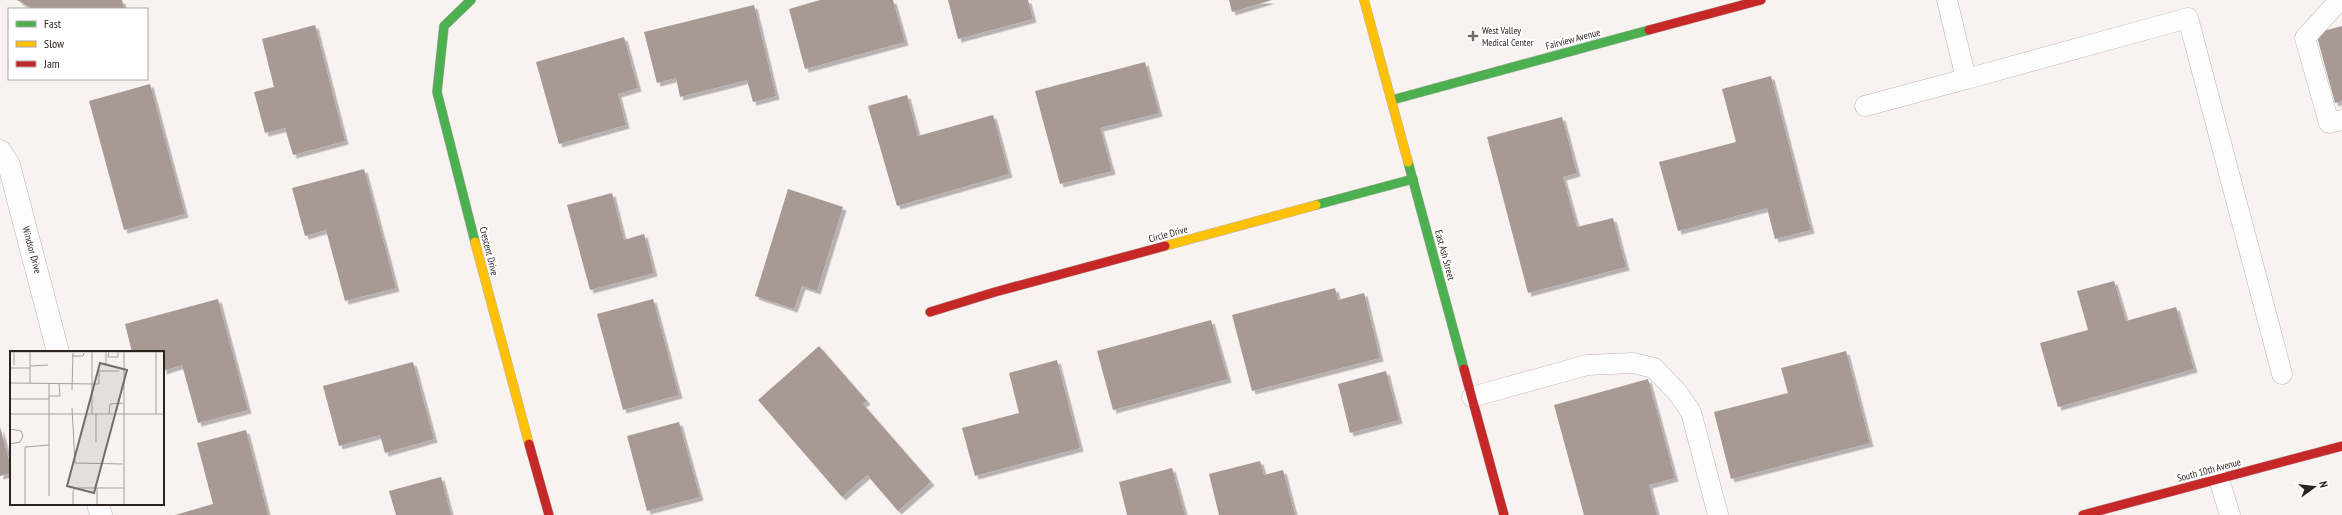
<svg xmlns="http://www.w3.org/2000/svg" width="2342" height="515" font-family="'PT Sans Narrow',sans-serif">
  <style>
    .building { fill: #a89994; filter: url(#shadow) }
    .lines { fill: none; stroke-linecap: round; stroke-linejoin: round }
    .lane-casing { stroke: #bab4b2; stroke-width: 21 }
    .street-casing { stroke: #bab4b2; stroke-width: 23 }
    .fast-casing { stroke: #bab4b2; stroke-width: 10 }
    .slow-casing { stroke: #bab4b2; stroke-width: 10 }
    .jam-casing { stroke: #bab4b2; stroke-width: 10 }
    .lane { stroke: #fefdfd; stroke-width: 20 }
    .street { stroke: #fefdfd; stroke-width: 22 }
    .fast { stroke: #4caf50; stroke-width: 9 }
    .slow { stroke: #ffc107; stroke-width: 9 }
    .jam { stroke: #c62828; stroke-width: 9 }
    .poi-dot { fill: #736c69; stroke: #fff; stroke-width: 1.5 }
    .labels { text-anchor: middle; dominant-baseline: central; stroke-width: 4; stroke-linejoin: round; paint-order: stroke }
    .poi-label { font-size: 10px; fill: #2b2421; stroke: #fff; text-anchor: start }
    .street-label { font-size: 10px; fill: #2b2421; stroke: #fff }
    .inset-road { fill: none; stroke: #a6a09d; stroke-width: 1 }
    .view { fill: #736c69; fill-opacity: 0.15; stroke: #736c69; stroke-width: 2 }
    .inset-edge { fill: none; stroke: #2b2421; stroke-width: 2 }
  </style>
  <defs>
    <filter id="shadow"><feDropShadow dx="3.5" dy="3.5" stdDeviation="0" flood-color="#0004"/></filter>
  </defs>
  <rect width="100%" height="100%" fill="#f8f2f0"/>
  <g class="building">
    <path d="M17 0H122L124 9H33Z"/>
    <path d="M820 0H893L905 42 805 69 789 9Z"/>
    <path d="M948 0H1028L1033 19 958 39Z"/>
    <path d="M1229 0H1272L1232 12Z"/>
    <path d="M754 5 776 96 753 102 747 80 680 97 676 78 657 83 644 32Z"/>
    <path d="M315 25 345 141 293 155 285 128 265 133 254 92 274 87 262 39Z"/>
    <path d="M2342 26V101L2335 103 2316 33Z"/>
    <path d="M624 37 638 88 618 94 626 125 559 144 536 62Z"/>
    <path d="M1145 62 1159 113 1100 128 1112 171 1060 184 1035 91Z"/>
    <path d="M1771 76 1811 230 1775 239 1767 208 1678 231 1659 162 1736 142 1722 89Z"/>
    <path d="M150 84 185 214 124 230 89 101Z"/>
    <path d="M907 95 918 136 993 115 1009 174 897 206 868 106Z"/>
    <path d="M1562 117 1577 173 1563 177 1577 227 1613 218 1626 267 1528 293 1487 137Z"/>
    <path d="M364 169 396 288 345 301 326 230 305 236 292 188Z"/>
    <path d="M788 189 843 207 817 291 802 286 794 309 755 296Z"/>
    <path d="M612 193 624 240 644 234 654 273 590 290 567 205Z"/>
    <path d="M2114 281 2126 321 2176 307 2194 369 2058 407 2040 343 2088 330 2077 291Z"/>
    <path d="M1335 288 1338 300 1364 293 1380 358 1252 391 1232 315Z"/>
    <path d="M218 299 248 410 198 423 182 365 163 371V352H132L125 324Z"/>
    <path d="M653 299 679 395 623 410 597 314Z"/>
    <path d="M1211 320 1228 379 1113 410 1097 351Z"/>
    <path d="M819 346 867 401 863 404 931 482 898 511 867 475 842 497 758 400Z"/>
    <path d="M1846 351 1870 443 1731 479 1714 412 1788 393 1781 368Z"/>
    <path d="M1057 360 1080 448 975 476 962 428 1019 413 1009 373Z"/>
    <path d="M413 362 434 439 385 453 380 435 339 446 323 386Z"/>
    <path d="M1386 371 1399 420 1350 433 1338 384Z"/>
    <path d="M1648 379 1675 478 1649 485 1657 515H1584L1554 405Z"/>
    <path d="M679 422 700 497 647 511 627 436Z"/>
    <path d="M0 427 11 467V473L0 476Z"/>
    <path d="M246 430 268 515H175L213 504 197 443Z"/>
    <path d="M1260 461 1264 475 1283 470 1295 515H1219L1209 474Z"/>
    <path d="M1172 468 1185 515H1127L1119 482Z"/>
    <path d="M441 477 451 515H396L389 491Z"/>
  </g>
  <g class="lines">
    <g class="lane-casing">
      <g id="lane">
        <path d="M1947 0 1966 79 2188 18 2282 374"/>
        <path d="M2336 4 2305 38 2329 123 2342 120"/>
        <path d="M1865 106 1966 79"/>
        <path d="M1472 397 1587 365 1633 363 1654 368 1677 392 1691 412 1718 515"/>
        <path d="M2219 479 2230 515"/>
      </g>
    </g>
    <g class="street-casing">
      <g id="street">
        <path d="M0 151 9 165 58 352"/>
        <path d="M98 504 101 515"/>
      </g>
    </g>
    <g class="fast-casing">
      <g id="fast">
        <path d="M471 0 444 26 437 92 475 242"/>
        <path d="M1392 100 1649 30"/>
        <path d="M1408 162 1464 369"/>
        <path d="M1316 205 1413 179"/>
      </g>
    </g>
    <g class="slow-casing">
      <g id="slow">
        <path d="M1364 0 1408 162"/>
        <path d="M475 242 529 444"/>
        <path d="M1165 246 1316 205"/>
      </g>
    </g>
    <g class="jam-casing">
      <g id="jam">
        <path d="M1649 30 1761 0"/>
        <path d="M930 312 995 292 1165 246"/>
        <path d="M1464 369 1504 515"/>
        <path d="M529 444 549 515"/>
        <path d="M2083 515 2342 446"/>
      </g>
    </g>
    <use href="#lane" class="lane"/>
    <use href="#street" class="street"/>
    <use href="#fast" class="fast"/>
    <use href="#slow" class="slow"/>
    <use href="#jam" class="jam"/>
  </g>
  <path class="poi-dot" d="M1471 30h4v4h4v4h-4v4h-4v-4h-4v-4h4z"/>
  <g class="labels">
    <g class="poi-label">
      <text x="1482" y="30">West Valley<tspan x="1482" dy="12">Medical Center</tspan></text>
    </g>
    <g class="street-label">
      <text transform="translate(1573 39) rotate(-15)">Fairview Avenue</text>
      <text transform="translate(1168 234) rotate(-15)">Circle Drive</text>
      <text transform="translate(32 250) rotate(75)">Windsor Drive</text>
      <text transform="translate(489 251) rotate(76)">Crescent Drive</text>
      <text transform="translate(1445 255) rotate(75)">East Ash Street</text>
      <text transform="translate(2209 470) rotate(-15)">South 10th Avenue</text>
    </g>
  </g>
  <g transform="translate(10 351)">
    <rect width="154" height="154" fill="#f8f2f0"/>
    <path class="inset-road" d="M4 0V14M20 0V32M0 1H154M99 1 98 6H108V1M146 1V63M62 5H73L74 2M90 12 96 14V1M20 15 38 14M0 17H20M0 32 89 33V20H109M39 32V145M62 39 63 2M39 45H50L49 32M0 48H39M62 57 65 112 113 113M0 63H154M82 63V1M86 63V91M99 63 100 53 113 52M0 78 11 80 13 85 10 91 0 93M15 154V96L39 94M63 154V140L66 137H114M87 154V137M114 154V0"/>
    <path class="view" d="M90 12 117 19 84 142 57 135Z"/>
    <rect width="154" height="154" class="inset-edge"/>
  </g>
  <rect x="8" y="8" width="140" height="72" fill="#ffffff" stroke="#aaa7a6"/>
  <rect x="16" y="21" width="20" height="6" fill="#4caf50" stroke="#aaa7a6"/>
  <text x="44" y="28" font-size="12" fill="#2b2421">Fast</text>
  <rect x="16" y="41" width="20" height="6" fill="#ffc107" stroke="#aaa7a6"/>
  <text x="44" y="48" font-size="12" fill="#2b2421">Slow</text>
  <rect x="16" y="61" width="20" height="6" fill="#c62828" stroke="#aaa7a6"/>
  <text x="44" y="68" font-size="12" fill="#2b2421">Jam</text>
  <g transform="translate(2314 487) rotate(75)" stroke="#ffffff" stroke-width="3" paint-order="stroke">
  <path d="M0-3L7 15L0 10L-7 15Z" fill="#2b2421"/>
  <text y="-6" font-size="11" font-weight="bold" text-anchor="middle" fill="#2b2421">N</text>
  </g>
</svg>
